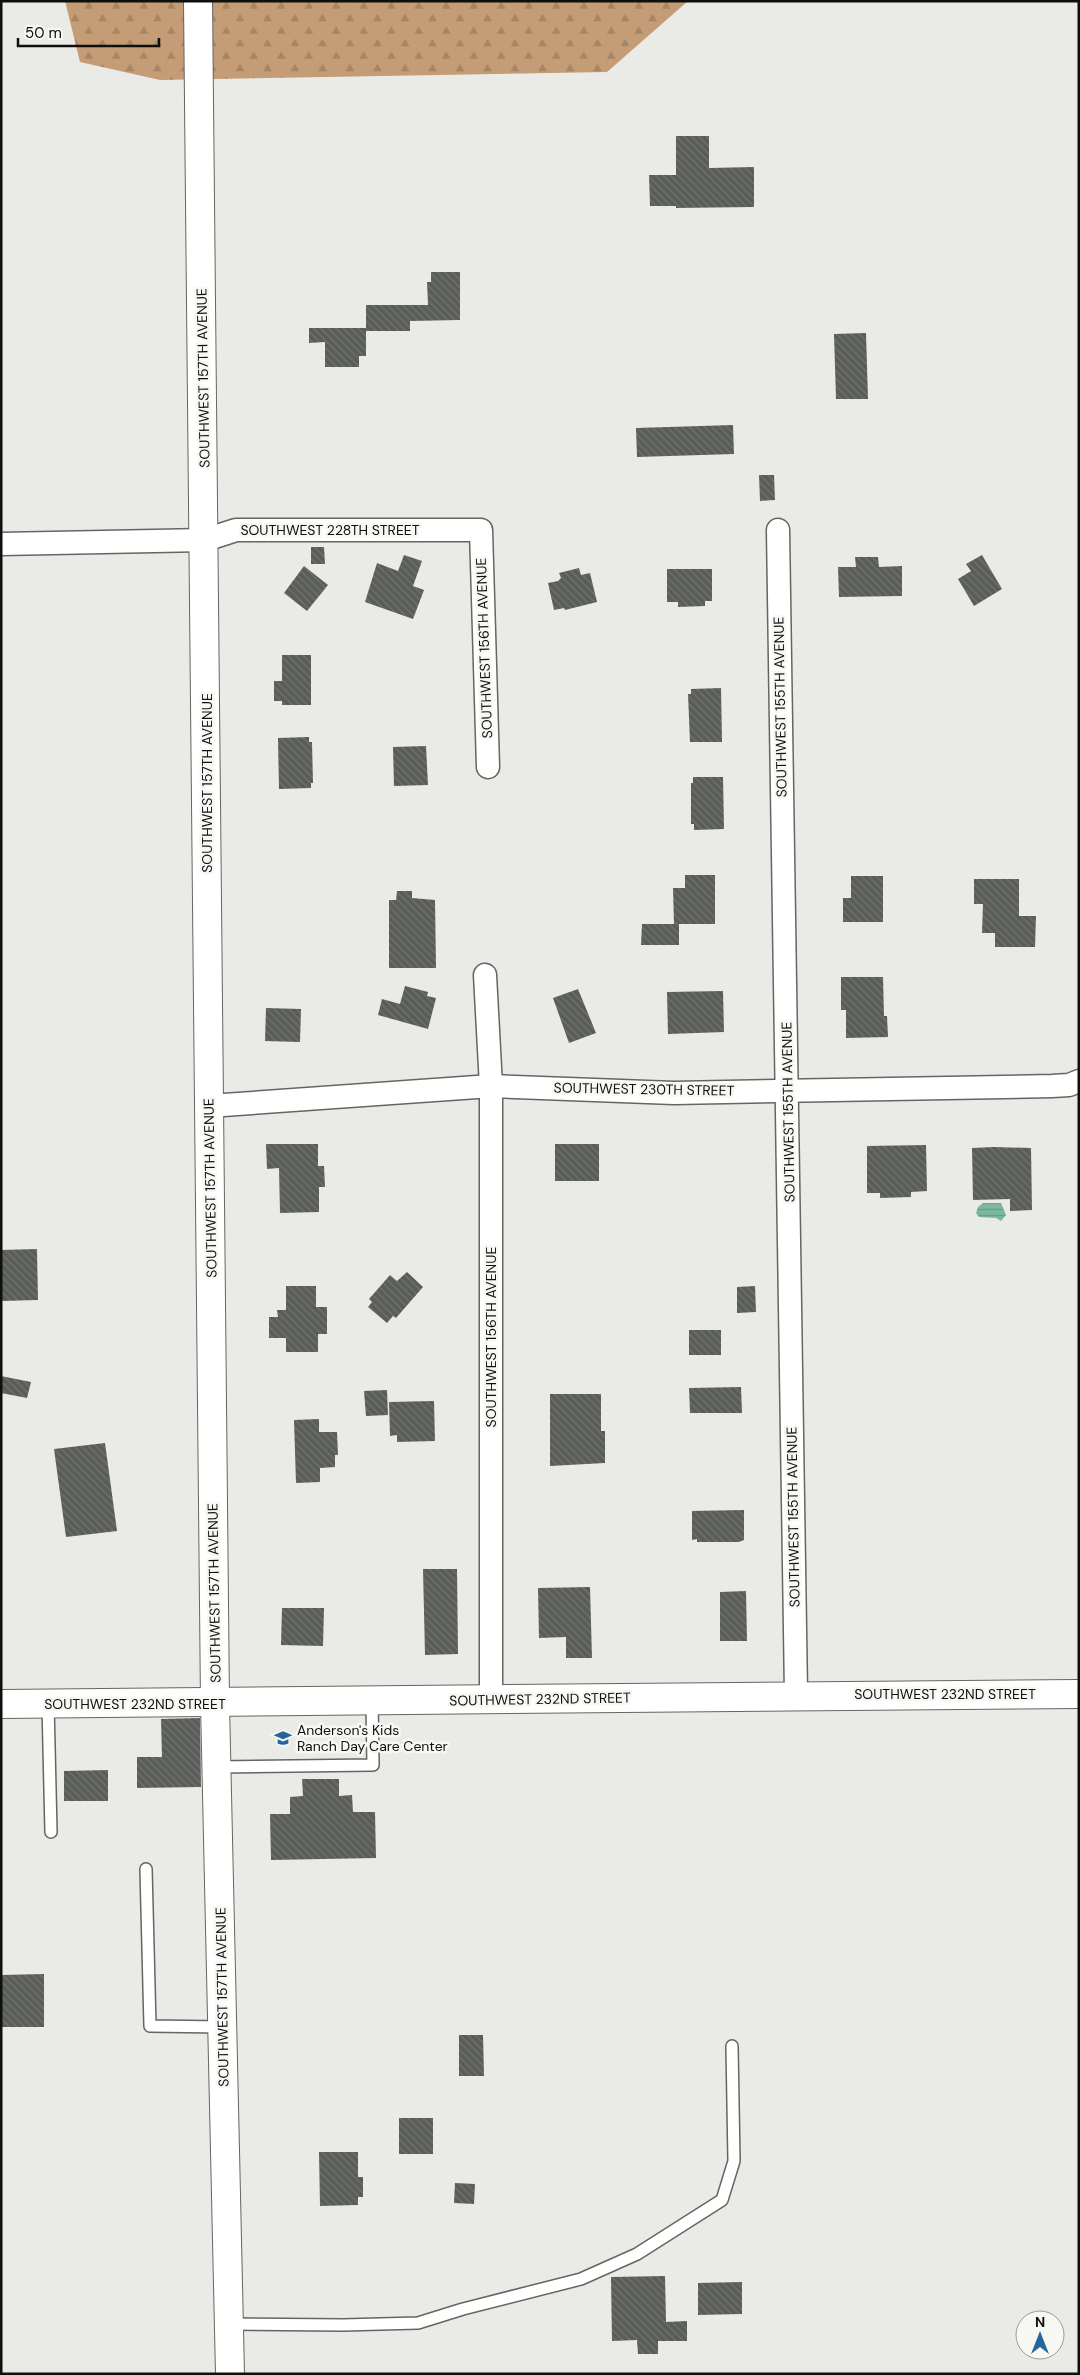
<svg xmlns="http://www.w3.org/2000/svg" width="1080" height="2375" font-family="'DM Sans',sans-serif">
  <style>
    .forest { fill: url(#forest-firs) }
    .water { fill: url(#water-rules) }
    .building { fill: url(#building-back-hatch) }
    .lines { fill: none; stroke-linecap: round; stroke-linejoin: round }
    .service-casing { stroke: #656662; stroke-width: 14 }
    .minor-casing { stroke: #656662; stroke-width: 25 }
    .tertiary-casing { stroke: #656662; stroke-width: 30 }
    .service { stroke: #fff; stroke-width: 11 }
    .minor { stroke: #fff; stroke-width: 22 }
    .tertiary { stroke: #fff; stroke-width: 28 }
    .labels { text-anchor: middle; dominant-baseline: central; stroke-width: 5; stroke-linejoin: round; paint-order: stroke }
    .street-label { font-size: 14px; fill: #0f100e; stroke: #f7f8f4 }
    .poi-label { font-size: 14px; fill: #0f100e; stroke: #f7f8f4; text-anchor: start }
  </style>
  <defs>
    <pattern id="forest-firs" width="22" height="20" patternUnits="userSpaceOnUse" patternTransform="scale(1.25)"><rect width="22" height="20" fill="#c49c75"/><path d="M5 1l3.5 6h-7zM16 11l3.5 6h-7z" fill="#a78564"/></pattern>
    <pattern id="water-rules" width="6" height="5" patternUnits="userSpaceOnUse" patternTransform="scale(1.25)"><rect width="6" height="5" fill="#7ab8a1"/><path d="M0 2.5h6" fill="none" stroke="#689d89"/></pattern>
    <pattern id="building-back-hatch" width="6" height="6" patternUnits="userSpaceOnUse" patternTransform="scale(1.25)"><rect width="6" height="6" fill="#595c58"/><path d="M-1 5l2 2M0 0l6 6M5-1l2 2" fill="none" stroke="#707370"/></pattern>
  </defs>
  <rect width="100%" height="100%" fill="#eaebe6"/>
  <path class="forest" d="M65 1H688L607 72 160 80 80 62Z"/>
  <path class="water" d="M983 1203H1001L1006 1215 1001 1221 996 1218 979 1217 976 1213 978 1207Z"/>
  <g class="building">
    <path d="M676 136H709V168L754 167V207L676 208V206H650L649 175H676Z"/>
    <path d="M431 272H460V320L410 321V331H366V305H428L427 282H431Z"/>
    <path d="M309 328H366V356H359V367H325V342L309 343Z"/>
    <path d="M866 333 868 399H836L834 334Z"/>
    <path d="M733 425 734 454 637 457 636 428Z"/>
    <path d="M759 475H774L775 500 760 501Z"/>
    <path d="M311 547H324L325 564H311Z"/>
    <path d="M404 555 422 561 413 586 424 590 413 619 365 602 377 563 398 571Z"/>
    <path d="M982 555 1002 589 974 606 958 579 971 571 966 564Z"/>
    <path d="M855 557H878L879 567 902 566V596L839 597 838 567H856Z"/>
    <path d="M304 566 328 585 307 611 284 593Z"/>
    <path d="M579 568 581 575 590 573 597 602 565 610 564 608 554 610 548 583 558 581 561 578 559 573Z"/>
    <path d="M667 569H712V601H705V606L678 607V602H667Z"/>
    <path d="M282 655H311V705H282V701H274V681H282Z"/>
    <path d="M721 688 722 742H690L688 694H691V689Z"/>
    <path d="M309 737V742H312L313 783H311V788L279 789 278 738Z"/>
    <path d="M426 746 428 785 394 786 393 747Z"/>
    <path d="M693 777H723L724 829 694 830V824H691V783H693Z"/>
    <path d="M685 875H715V924H679V945H641L642 924H674L673 888H685Z"/>
    <path d="M851 876H883V922H843V898H851Z"/>
    <path d="M974 879H1019V916H1036L1035 947H995V933H982L983 904H974Z"/>
    <path d="M397 891H412V898L435 900 436 968H389V900H396Z"/>
    <path d="M841 977H883L884 1016H887L888 1037 846 1038V1010H841Z"/>
    <path d="M405 986 428 992 427 996 436 998 428 1029 378 1015 382 999 400 1004Z"/>
    <path d="M578 989 596 1033 569 1043 553 998Z"/>
    <path d="M723 991 724 1032 668 1034 667 992Z"/>
    <path d="M266 1008 301 1009 300 1042 265 1041Z"/>
    <path d="M266 1144H318V1166H324L325 1187H319V1212L280 1213 279 1168 267 1169Z"/>
    <rect x="555" y="1144" width="44" height="37"/>
    <path d="M926 1145 927 1191 911 1192V1197L880 1198V1193H867V1146Z"/>
    <path d="M994 1147 1031 1148 1032 1210 1010 1211V1199L973 1200 972 1148Z"/>
    <path d="M37 1249 38 1300 1 1301V1250Z"/>
    <path d="M407 1272 423 1287 396 1318 393 1316 387 1323 368 1307 372 1302 369 1299 390 1275 397 1281Z"/>
    <path d="M286 1286H316V1307H327V1334H318V1352H286V1338H269V1317H278L277 1310H286Z"/>
    <path d="M755 1286 756 1312 737 1313V1287Z"/>
    <rect x="689" y="1330" width="32" height="25"/>
    <path d="M1 1376 31 1382 27 1398 1 1393Z"/>
    <path d="M741 1387 742 1413H690L689 1388Z"/>
    <path d="M387 1390 388 1415 366 1416 364 1391Z"/>
    <path d="M550 1394H601V1431H605V1463L550 1466Z"/>
    <path d="M434 1401 435 1441 397 1442V1435L390 1436 389 1402Z"/>
    <path d="M319 1419V1432H337L338 1455H335V1467L320 1468V1482L296 1483 294 1420Z"/>
    <path d="M105 1443 117 1531 66 1537 54 1449Z"/>
    <path d="M744 1510V1540L739 1542H697V1539L692 1540V1511Z"/>
    <path d="M423 1569H457L458 1654 425 1655Z"/>
    <path d="M590 1587 592 1658H566V1637L539 1638 538 1588Z"/>
    <path d="M746 1591 747 1641H720V1592Z"/>
    <path d="M282 1608H324L323 1646 281 1645Z"/>
    <path d="M200 1718 201 1787 137 1788V1757H162L161 1719Z"/>
    <path d="M108 1770V1801H64V1771Z"/>
    <path d="M302 1779H339V1796L352 1795 353 1812H375L376 1858 271 1860 270 1814H290V1797L303 1796Z"/>
    <path d="M44 1974V2027H1V1975Z"/>
    <path d="M459 2035H483L484 2076H459Z"/>
    <rect x="399" y="2118" width="34" height="36"/>
    <path d="M319 2152H358V2177H363V2197H358V2205L320 2206Z"/>
    <path d="M455 2183 475 2184 474 2204 454 2203Z"/>
    <path d="M665 2276 666 2322 687 2321V2341H658V2354H638L637 2340 612 2341 611 2277Z"/>
    <path d="M742 2282V2314L698 2315V2283Z"/>
  </g>
  <g class="lines">
    <g class="service-casing">
      <g id="service">
        <path d="M48 1704 51 1832"/>
        <path d="M217 1767 373 1765 372 1701"/>
        <path d="M146 1869 150 2026 223 2027"/>
        <path d="M229 2324 343 2325 418 2323 463 2309 581 2279 637 2254 722 2200 734 2161 732 2046"/>
      </g>
    </g>
    <g class="minor-casing">
      <g id="minor">
        <path d="M778 530 796 1694"/>
        <path d="M1 544 205 540 236 530H481L488 767"/>
        <path d="M485 975 491 1086V1699"/>
        <path d="M209 1106 491 1086 674 1093 1052 1086 1069 1085 1079 1081"/>
      </g>
    </g>
    <g class="tertiary-casing">
      <g id="tertiary">
        <path d="M198 1 215 1704 230 2374"/>
        <path d="M1 1704C360 1703 720 1694 1079 1694"/>
      </g>
    </g>
    <use href="#service" class="service"/>
    <use href="#minor" class="minor"/>
    <use href="#tertiary" class="tertiary"/>
  </g>
  <defs>
    <g id="school-bare" transform="scale(1.35)"><path d="M0-5L7-2L0 1L-7-2ZM-4 1L0 2.5L4 1V4Q0 6-4 4Z" fill="#25659b" stroke="#f7f8f4" stroke-width="2.5" paint-order="stroke"/></g>
  </defs>
  <g fill-rule="evenodd">
    <use href="#school-bare" x="283" y="1738"/>
  </g>
  <g class="labels">
    <g class="street-label">
      <text transform="translate(203 378) rotate(-91)">SOUTHWEST 157TH AVENUE</text>
      <text x="330" y="530">SOUTHWEST 228TH STREET</text>
      <text transform="translate(484 648) rotate(-92)">SOUTHWEST 156TH AVENUE</text>
      <text transform="translate(780 707) rotate(-91)">SOUTHWEST 155TH AVENUE</text>
      <text transform="translate(207 783) rotate(-90)">SOUTHWEST 157TH AVENUE</text>
      <text transform="translate(644 1089) rotate(1)">SOUTHWEST 230TH STREET</text>
      <text transform="translate(788 1112) rotate(-91)">SOUTHWEST 155TH AVENUE</text>
      <text transform="translate(210 1188) rotate(-91)">SOUTHWEST 157TH AVENUE</text>
      <text transform="translate(491 1337) rotate(-90)">SOUTHWEST 156TH AVENUE</text>
      <text transform="translate(793 1517) rotate(-91)">SOUTHWEST 155TH AVENUE</text>
      <text transform="translate(214 1593) rotate(-91)">SOUTHWEST 157TH AVENUE</text>
      <text x="945" y="1694">SOUTHWEST 232ND STREET</text>
      <text transform="translate(540 1699) rotate(-1)">SOUTHWEST 232ND STREET</text>
      <text x="135" y="1704">SOUTHWEST 232ND STREET</text>
      <text transform="translate(222 1997) rotate(-91)">SOUTHWEST 157TH AVENUE</text>
    </g>
    <g class="poi-label">
      <text x="297" y="1730">Anderson's Kids<tspan x="297" dy="16">Ranch Day Care Center</tspan></text>
    </g>
  </g>
  <rect width="1080" height="2375" fill="none" stroke="#0f100e" stroke-width="5"/>
  <g transform="translate(1040 2335)"><circle r="24" fill="#f7f8f4" stroke="#9a9b98"/>
  <path d="M0-4L9 19L0 12L-9 19Z" fill="#25659b"/>
  <text y="-8" font-size="14" font-weight="bold" text-anchor="middle" fill="#0f100e">N</text>
  </g>
  <path d="M18 38v8h141v-8" fill="none" stroke="#0f100e" stroke-width="2.5"/>
  <text x="25" y="38" font-size="15" fill="#0f100e" stroke="#f7f8f4" stroke-width="4" paint-order="stroke">50 m</text>
</svg>
